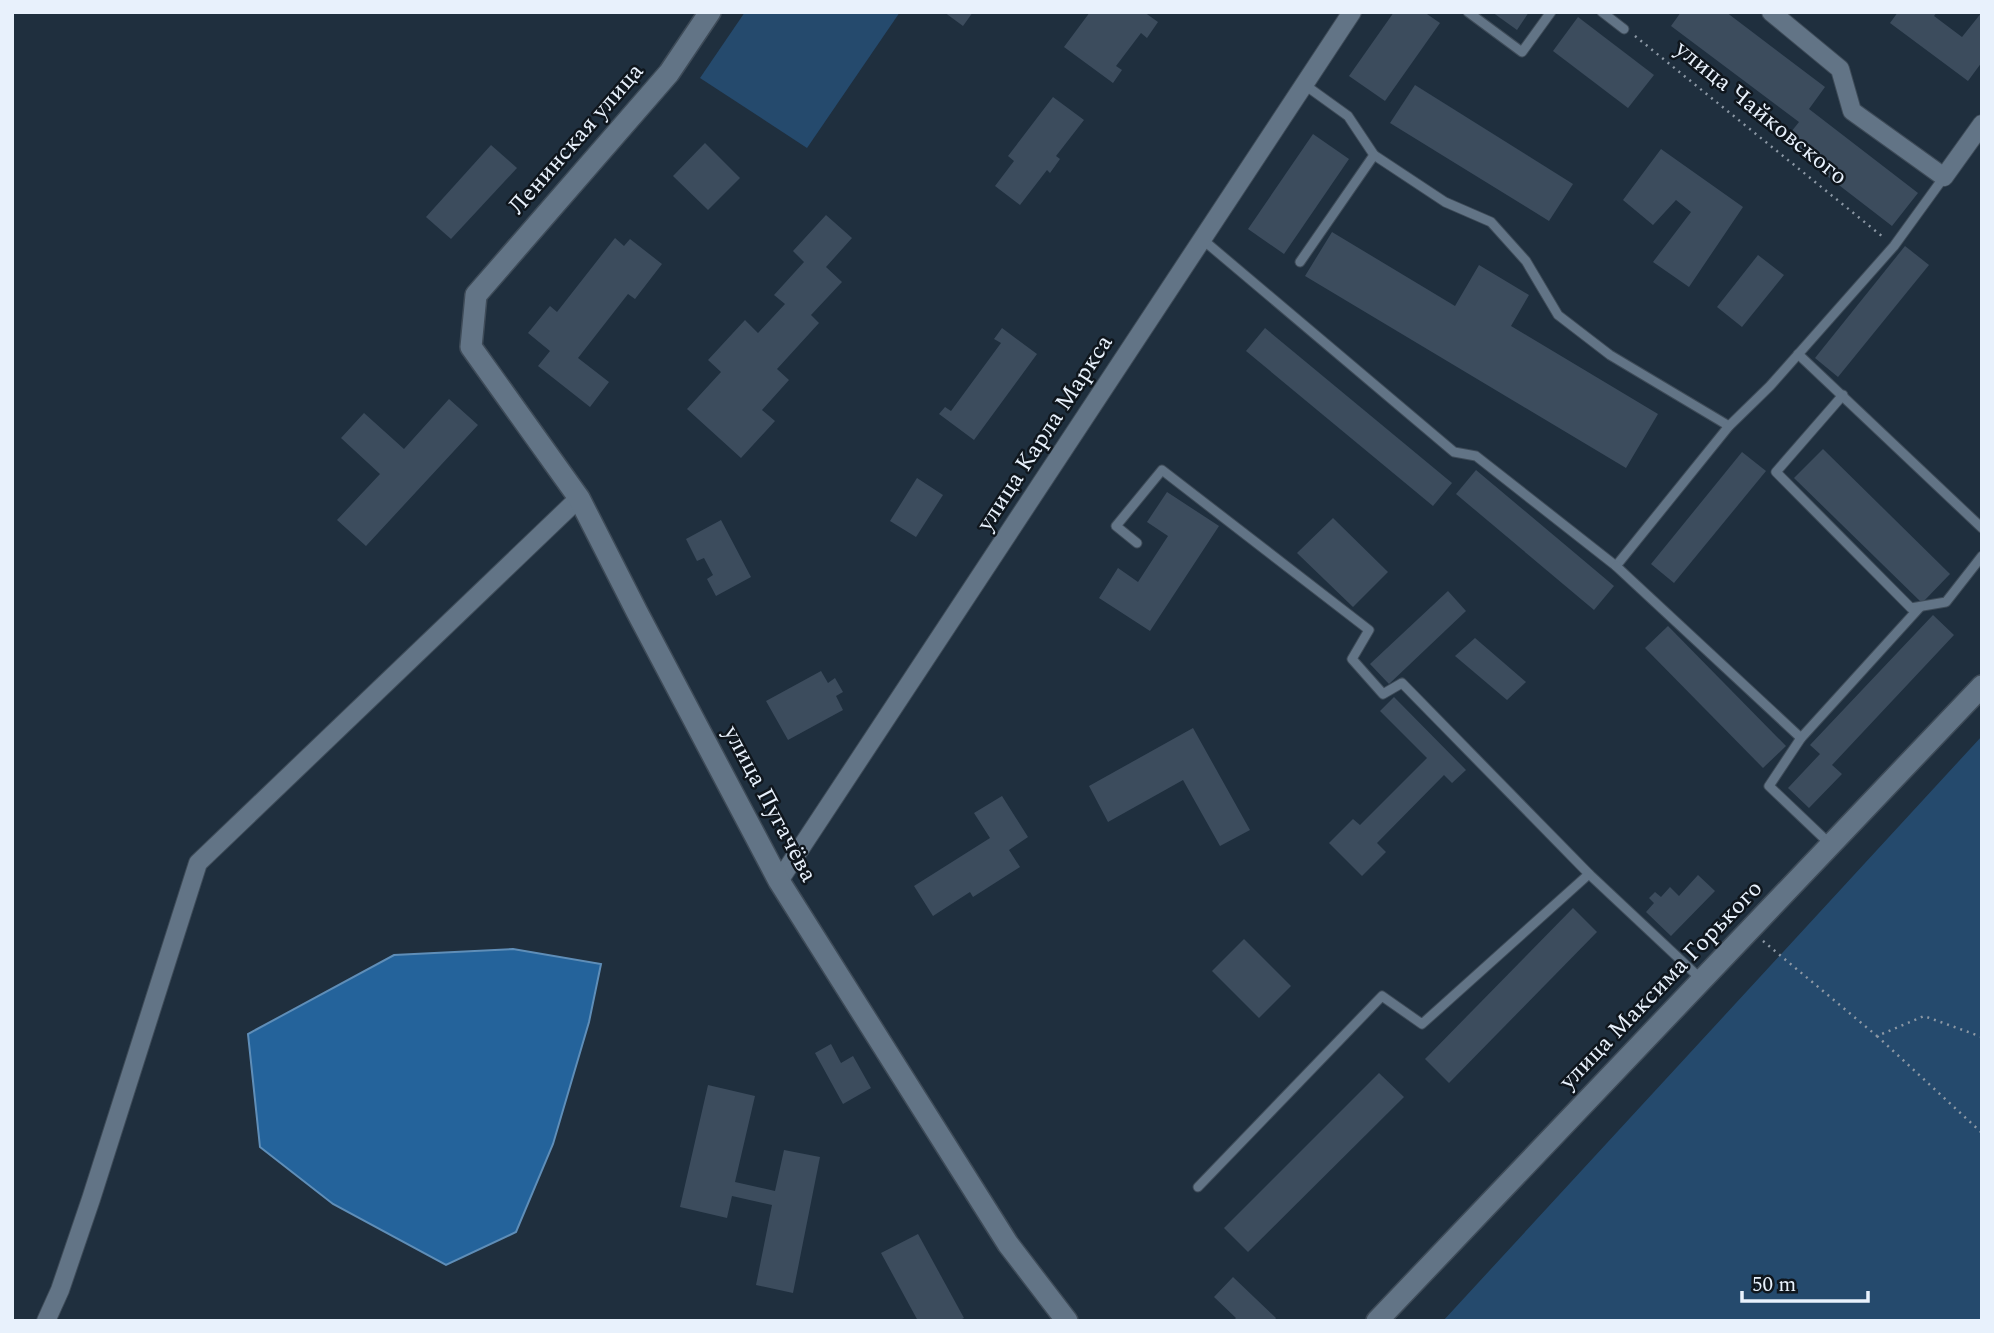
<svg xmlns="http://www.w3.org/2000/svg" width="1994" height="1333" font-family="Spectral,serif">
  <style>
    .green { fill: #254a6d }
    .water { fill: #24639b; stroke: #5f8eb8; stroke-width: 2 }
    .building { fill: #3c4c5d }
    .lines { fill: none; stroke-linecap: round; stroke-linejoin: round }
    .service-casing { stroke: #3e4b58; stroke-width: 11 }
    .minor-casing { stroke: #3e4b58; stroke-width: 20 }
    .tertiary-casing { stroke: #3e4b58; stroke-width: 24 }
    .path { stroke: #8c98a5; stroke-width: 2.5; stroke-dasharray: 2 5; stroke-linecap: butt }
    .service { stroke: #627486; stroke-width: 9 }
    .minor { stroke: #627486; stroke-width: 18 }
    .tertiary { stroke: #627486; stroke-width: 21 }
    .labels { text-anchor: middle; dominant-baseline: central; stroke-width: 5; stroke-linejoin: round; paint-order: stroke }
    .street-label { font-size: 24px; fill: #e8f1fc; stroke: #0f161d }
  </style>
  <rect width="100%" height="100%" fill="#1f2f3e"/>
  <g class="green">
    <path d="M745 12H900L807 148 700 78Z"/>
    <path d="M1982 735V1321H1443L1982 736Z"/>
  </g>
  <path class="water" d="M513 949 601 964 589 1022 553 1144 516 1232 446 1265 333 1204 260 1147 248 1034 394 955Z"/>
  <g class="building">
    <path d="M944 12H973L963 26Z"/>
    <path d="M1090 12H1144L1158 22 1147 38 1141 33 1116 66 1122 70 1113 83 1064 47Z"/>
    <path d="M1394 12H1424L1440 23 1385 101 1349 76Z"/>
    <path d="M1492 12H1529L1517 30Z"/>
    <path d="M1681 12H1726L1825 87 1809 109 1918 193 1892 226 1783 142 1799 122 1671 26Z"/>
    <path d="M1898 12H1937L1934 16 1962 37 1982 12V62L1968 81 1890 23Z"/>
    <path d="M1578 17 1654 75 1628 108 1553 51Z"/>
    <path d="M1415 85 1573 184 1549 221 1390 123Z"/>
    <path d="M1053 97 1084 120 1056 156 1060 159 1050 173 1047 170 1020 205 995 186 1014 161 1008 156Z"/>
    <path d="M1313 134 1349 159 1284 254 1248 229Z"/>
    <path d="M705 143 740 178 708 210 673 176Z"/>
    <path d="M491 145 517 168 451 239 426 217Z"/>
    <path d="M1661 149 1743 207 1689 287 1653 262 1691 212 1676 200 1653 225 1623 200Z"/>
    <path d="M826 215 852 238 826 267 842 282 811 315 819 323 777 369 789 380 762 410 775 421 741 458 687 409 721 372 708 360 745 320 758 333 785 304 774 295 804 262 793 251Z"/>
    <path d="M1332 232 1455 306 1479 265 1529 295 1511 326 1658 414 1626 468 1305 276Z"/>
    <path d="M615 238 624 246 630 239 662 264 635 299 628 294 578 358 609 382 590 407 538 366 550 351 528 333 550 306 557 312Z"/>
    <path d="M1905 246 1929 265 1838 377 1815 358Z"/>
    <path d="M1758 255 1784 275 1742 327 1717 307Z"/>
    <path d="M1002 328 1037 354 974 440 939 414 945 407 951 411 1001 343 994 339Z"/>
    <path d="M1265 328 1452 483 1433 506 1246 351Z"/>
    <path d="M449 399 478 425 366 546 337 520 380 474 341 438 364 413 404 449Z"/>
    <path d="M1823 449 1950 574 1922 603 1794 478Z"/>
    <path d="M1742 452 1766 471 1674 583 1651 564Z"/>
    <path d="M1476 470 1614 586 1594 610 1456 494Z"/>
    <path d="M917 478 943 495 916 537 890 521Z"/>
    <path d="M1167 492 1219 526 1150 631 1099 598 1118 568 1138 582 1168 536 1147 522Z"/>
    <path d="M1333 518 1388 572 1353 607 1297 553Z"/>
    <path d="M721 520 751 577 716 596 707 579 713 575 704 558 697 561 686 539Z"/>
    <path d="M1448 591 1466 611 1389 684 1370 664Z"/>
    <path d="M1933 615 1954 635 1832 765 1842 774 1809 808 1788 788 1820 754 1810 745Z"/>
    <path d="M1668 626 1786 746 1763 768 1645 648Z"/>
    <path d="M1475 638 1526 682 1507 700 1455 656Z"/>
    <path d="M821 671 828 683 835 678 843 692 836 696 843 710 788 740 766 701Z"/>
    <path d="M1394 697 1466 770 1452 783 1444 775 1377 843 1386 852 1362 876 1329 843 1353 819 1360 825 1427 758 1380 711Z"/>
    <path d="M1193 728 1250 830 1220 846 1183 780 1108 822 1089 786Z"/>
    <path d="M1002 796 1028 837 1009 850 1020 867 973 897 970 892 933 916 914 886 990 838 974 813Z"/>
    <path d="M1698 875 1715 891 1671 936 1646 912 1654 903 1649 898 1655 892 1661 897 1670 887 1679 896Z"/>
    <path d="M1573 908 1597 932 1449 1083 1425 1059Z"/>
    <path d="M1244 939 1291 986 1259 1018 1212 971Z"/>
    <path d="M831 1044 841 1063 853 1056 871 1088 843 1104 815 1053Z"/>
    <path d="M1379 1073 1404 1097 1248 1252 1224 1228Z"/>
    <path d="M708 1085 755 1096 735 1182 775 1191 784 1150 820 1157 793 1293 756 1285 772 1205 732 1196 727 1218 680 1207Z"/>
    <path d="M918 1234 964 1318 958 1321H918L881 1253Z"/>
    <path d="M1233 1277 1276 1318 1274 1321H1233L1236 1318 1214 1297Z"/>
  </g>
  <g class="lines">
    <g class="service-casing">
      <g id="service">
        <path d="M1468 12 1522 52 1551 12"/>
        <path d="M1602 12 1624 29"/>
        <path d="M1374 155 1445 202 1491 222 1526 261 1558 315 1610 355 1729 426"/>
        <path d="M1202 239 1454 452 1476 456 1616 566 1729 426 1770 386 1894 246 1944 177"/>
        <path d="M1300 262 1374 155 1348 116 1305 85"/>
        <path d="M1798 354 1982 528"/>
        <path d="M1843 395 1776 472 1911 608 1946 602 1982 556"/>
        <path d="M1137 543 1116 526 1162 470 1369 630 1352 659 1383 694 1402 683 1589 874 1702 980"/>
        <path d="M1616 566 1801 738 1769 786 1831 845"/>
        <path d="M1801 738 1920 607"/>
        <path d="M1198 1187 1382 996 1422 1024 1589 874"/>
      </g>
    </g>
    <g class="minor-casing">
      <g id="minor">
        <path d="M1771 12 1840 69 1852 111 1944 177 1982 124"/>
        <path d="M779 881 1352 12"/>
        <path d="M46 1321 60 1290 91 1199 198 863 579 498"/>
      </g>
    </g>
    <g class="tertiary-casing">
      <g id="tertiary">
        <path d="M710 12 669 73 476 295 471 347 579 498 637 612 779 881 1008 1244 1067 1321"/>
        <path d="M1377 1321 1982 686"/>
      </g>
    </g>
    <g class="path">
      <path d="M1635 36 1883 237"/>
      <path d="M1763 941 1877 1036 1924 1016 1982 1037"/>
      <path d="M1877 1036 1982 1133"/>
    </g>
    <use href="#service" class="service"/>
    <use href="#minor" class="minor"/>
    <use href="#tertiary" class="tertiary"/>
  </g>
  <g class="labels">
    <g class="street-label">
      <text transform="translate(1761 113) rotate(39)">улица Чайковского</text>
      <text transform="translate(576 139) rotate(-49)">Ленинская улица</text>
      <text transform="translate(1045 433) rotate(-57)">улица Карла Маркса</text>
      <text transform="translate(770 804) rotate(62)">улица Пугачёва</text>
      <text transform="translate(1661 985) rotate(-46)">улица Максима Горького</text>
    </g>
  </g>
  <rect width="1994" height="1333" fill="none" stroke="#e8f1fc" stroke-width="28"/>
  <path d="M1742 1291v10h126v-10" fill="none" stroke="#e8f1fc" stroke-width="3.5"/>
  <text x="1752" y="1291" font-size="21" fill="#e8f1fc" stroke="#0f161d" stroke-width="5" paint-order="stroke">50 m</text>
</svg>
